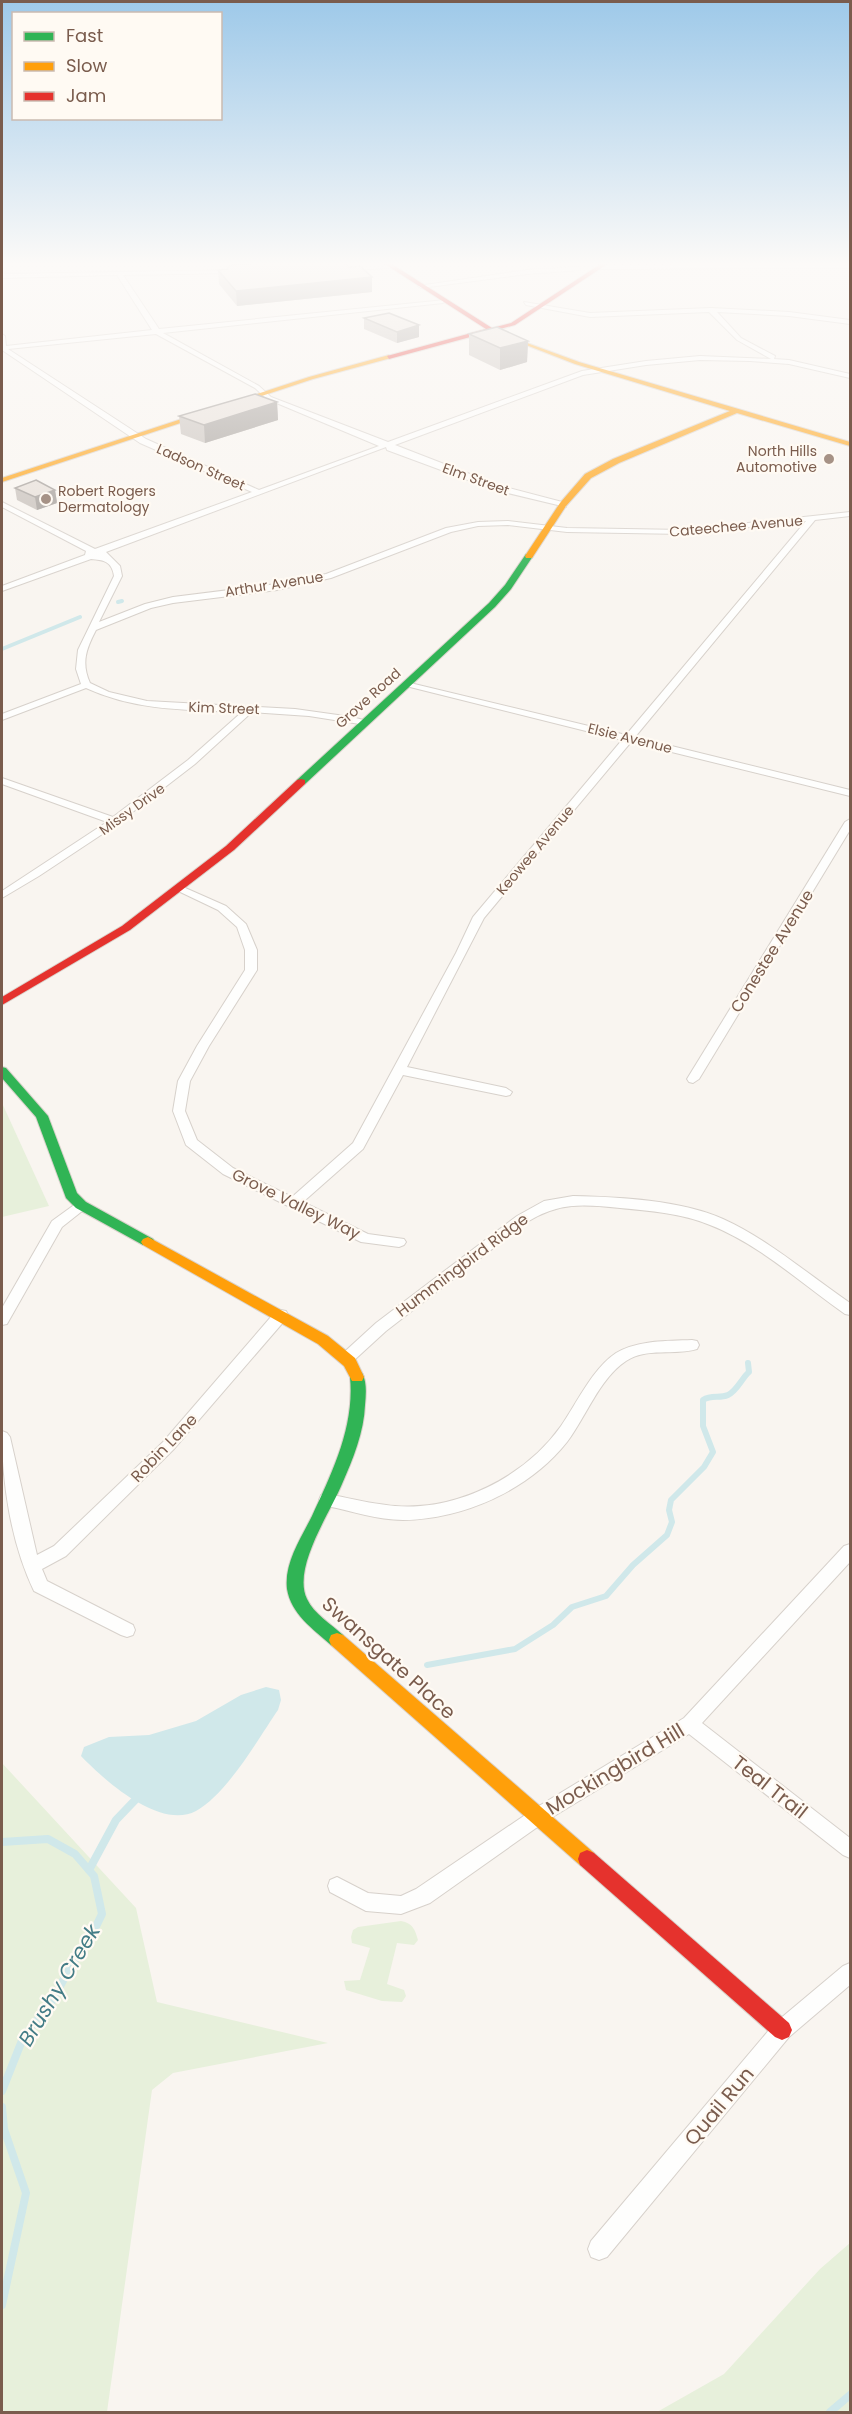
<svg xmlns="http://www.w3.org/2000/svg" width="852" height="2414" font-family="Poppins,sans-serif">
  <style>
    .green { fill: #e7f0db }
    .water { fill: #d0e8ea }
    .lines { fill: none; stroke-linecap: round; stroke-linejoin: round }
    .stream-far2 { stroke: #d0e8ea; stroke-width: 4 }
    .stream-far1 { stroke: #d0e8ea; stroke-width: 6 }
    .stream { stroke: #d0e8ea; stroke-width: 8 }
    .street-casing { stroke: #d7d1cb; stroke-width: 2 }
    .fast-casing { stroke: #d9d2cb; stroke-width: 2 }
    .slow-casing { stroke: #d9d2cb; stroke-width: 2 }
    .jam-casing { stroke: #d9d2cb; stroke-width: 2 }
    .street { fill: #fefefd; fill-rule: evenodd }
    .fast { fill: #30b455; fill-rule: evenodd }
    .slow { fill: #ff9f0a; fill-rule: evenodd }
    .jam { fill: #e5322d; fill-rule: evenodd }
    .wall { fill: #c6bfb9 }
    .shaded-wall { fill: #a19b96 }
    .building { fill: #e6ded7; stroke: #a19b96; stroke-width: 1.5 }
    .poi-dot { fill: #a69286; stroke: #fffaf3; stroke-width: 2 }
    .labels { text-anchor: middle; dominant-baseline: central; stroke-width: 4.5; stroke-linejoin: round; paint-order: stroke }
    .far-poi-label { font-size: 14px; fill: #7a5c4d; stroke: #fffaf3; text-anchor: end }
    .far-street-label { font-size: 14px; fill: #7a5c4d; stroke: #fffaf3 }
    .street-label { font-size: 16px; fill: #7a5c4d; stroke: #fffaf3 }
    .near-street-label { font-size: 20px; fill: #7a5c4d; stroke: #fffaf3 }
    .near-water-label { font-size: 21px; font-style: italic; fill: #437c86; stroke: #fffaf3 }
  </style>
  <rect width="100%" height="100%" fill="#f9f5f0"/>
  <g class="green">
    <path d="M2 1103 49 1206 2 1217Z"/>
    <path d="M2 1763 136 1908 157 2002 328 2043 173 2073 152 2090 107 2412H2Z"/>
    <path d="M401 1921C413 1923 415 1930 418 1940L414 1945 397 1943 387 1984 404 1990 406 1996 402 2002 382 2001 346 1990 344 1981 360 1980 370 1948 352 1943 351 1937 353 1930 358 1927Z"/>
    <path d="M850 2243V2412H657L724 2374 820 2269Z"/>
  </g>
  <path class="water" d="M266 1687 279 1690 281 1700 278 1710C258 1739 227 1794 196 1811 160 1830 105 1781 81 1756L84 1747 109 1737 149 1735 196 1721 241 1695Z"/>
  <g class="lines">
    <g class="stream-far2">
      <path d="M118 602 122 601"/>
      <path d="M2 649 80 617"/>
    </g>
    <path class="stream-far1" d="M427 1665 515 1649 553 1625 572 1607 606 1596 633 1565 667 1535 672 1522 669 1510 671 1500 704 1467 713 1452 703 1426V1400C712 1394 719 1399 728 1395 737 1391 742 1378 749 1372L748 1363"/>
    <g class="stream">
      <path d="M2 1842 48 1839 75 1854 94 1876 102 1914 88 1943 72 1964 52 2001 23 2038 2 2091"/>
      <path d="M89 1870 116 1820 139 1796"/>
      <path d="M2 2107 4 2129 26 2193 2 2305"/>
      <path d="M830 2412 850 2395"/>
    </g>
    <g class="street-casing">
      <g id="street">
        <path d="M3 261H9L4 274 236 270 234 273 123 275 159 329 445 300 443 303 163 333 259 386 271 397 388 442 582 371 646 361 700 356 771 359 737 340 709 312 590 317 526 305 524 302 590 313 711 308 789 312 850 320V324L789 316 717 312 741 338 775 356 774 359 789 360 850 374V378L789 364 750 361 700 360 646 365 583 375 395 445 501 486 566 503V507L495 490 387 450 386 447 106 552 120 566 122 576 99 622 145 604 173 597 277 584 326 574 446 528 478 522 508 521 567 528 684 530 850 512V516L815 520 635 737 850 790V796L631 742 484 918 407 1067 506 1088 512 1092 510 1095 506 1096 403 1075 363 1149 303 1202 368 1234 404 1239 406 1242 404 1245 399 1247 361 1242 223 1174 186 1145 173 1111 178 1081 197 1046 245 970V950L237 927 218 910 174 889 179 886 183 887 226 906 246 924 257 950V970L209 1046 190 1081 185 1111 197 1140 233 1168 292 1197 353 1143 456 953 473 917 622 740 406 686V682L626 735 806 521 684 534 567 532 508 525 478 526 451 532 331 578 277 590 173 603 151 608 96 630C86 649 81 663 90 683L109 692 147 701 295 709 352 717 371 722 366 725 309 716 252 712 195 764 121 821V824L116 825 39 876 2 898V891L107 822 2 784V778L113 817 188 760 242 712C188 710 136 711 86 688L2 720V714L81 684 76 669 78 650 114 576C112 561 103 560 91 559L2 591V586L85 555 86 551 2 507V502L95 549 252 492 140 443 2 350V334L5 336 6 346 152 330 117 275 2 278ZM156 334 255 388 267 399 379 446 259 490 146 439 8 349Z"/>
        <path d="M850 264V268L600 269 597 267 600 265Z"/>
        <path d="M346 267 392 266 395 268 344 270Z"/>
        <path d="M578 267 580 270 527 274 421 288 418 286 527 270Z"/>
        <path d="M850 819V830L699 1079 693 1083 689 1082 687 1079 845 822Z"/>
        <path d="M573 1196C619 1197 681 1200 723 1219 769 1240 809 1275 850 1303V1315L845 1314C802 1284 759 1244 710 1225 682 1213 650 1211 620 1208 583 1204 559 1202 527 1222L386 1331 351 1363H341L339 1359 341 1355 376 1323 517 1216 544 1201Z"/>
        <path d="M81 1200 88 1205 86 1208 62 1227 7 1324 2 1325V1308L52 1221Z"/>
        <path d="M281 1310 286 1311 288 1315 286 1319 173 1450 66 1556 42 1569 47 1581 133 1625 135 1630 133 1635 127 1637 121 1635 34 1591C11 1543 2 1484 2 1431L7 1433 10 1437 37 1555 54 1546 163 1442 276 1311Z"/>
        <path d="M692 1340 697 1341 699 1345 697 1349C674 1356 647 1347 626 1361 599 1379 586 1417 567 1442 529 1490 464 1519 403 1520 378 1520 352 1511 327 1506L321 1505 319 1500 321 1495 327 1494C349 1498 372 1504 395 1506 457 1511 525 1477 561 1426 577 1403 592 1369 616 1353 638 1340 667 1341 692 1340Z"/>
        <path d="M850 1544V1562L702 1723 850 1838V1858L843 1855 689 1734 546 1821 430 1903 401 1914 366 1911 330 1892 328 1886 330 1880 337 1877 368 1893 401 1896 416 1889 534 1809 684 1718 844 1546Z"/>
        <path d="M850 1963V1985L789 2037 607 2257 599 2260 591 2257 588 2249 591 2241 775 2023 843 1966Z"/>
      </g>
    </g>
    <g class="fast-casing">
      <g id="fast">
        <path d="M526 554 533 556 511 589 495 607 305 784H297V780L489 603 505 585Z"/>
        <path d="M2 1067 6 1068 48 1116 77 1193 86 1202 153 1239 155 1242 153 1245H143L76 1208 66 1198 36 1117 2 1078Z"/>
        <path d="M357 1371 362 1373C367 1382 366 1394 365 1405 364 1432 353 1459 342 1484 330 1513 292 1568 307 1599 314 1614 331 1624 343 1635L345 1640 343 1645 337 1647 331 1645C313 1629 291 1614 287 1589 284 1563 301 1538 312 1516 332 1473 355 1426 350 1377L352 1373Z"/>
      </g>
    </g>
    <g class="slow-casing">
      <g id="slow">
        <path d="M500 333 579 362 850 442V446L737 413 619 463 591 478 566 506 532 558H526L525 556 560 503 585 474 613 459 730 411 575 364 500 335Z"/>
        <path d="M389 355 391 358 313 379 2 482V478L309 377Z"/>
        <path d="M148 1237 328 1336 355 1358 364 1377 362 1381H352L344 1366 318 1344 143 1245 141 1242 143 1239Z"/>
        <path d="M337 1633 343 1635 594 1853 596 1859 594 1865 587 1868 580 1865 331 1645 329 1640 331 1635Z"/>
      </g>
    </g>
    <g class="jam-casing">
      <g id="jam">
        <path d="M380 261H387L492 328 511 323 605 261H612L515 325 389 359 387 356 486 329Z"/>
        <path d="M301 779 305 780V784L234 850 130 930 2 1005V997L122 926 226 846 297 780Z"/>
        <path d="M587 1850 594 1853 789 2023 792 2030 789 2037 782 2040 775 2037 580 1865 578 1859 580 1853Z"/>
      </g>
    </g>
    <use href="#street" class="street"/>
    <use href="#fast" class="fast"/>
    <use href="#slow" class="slow"/>
    <use href="#jam" class="jam"/>
  </g>
  <g class="wall">
    <path d="M227 267 372 292 237 306 219 284 218 270 227 269Z"/>
    <path d="M364 318 419 325V337L397 343 364 329Z"/>
    <path d="M469 334 528 341 527 362 500 370 469 355Z"/>
    <path d="M277 402 278 420 205 443 181 434 179 416Z"/>
    <path d="M15 488 55 490 57 503 37 510 17 500Z"/>
  </g>
  <g class="shaded-wall">
    <path d="M372 277V292L237 306 236 291Z"/>
    <path d="M419 325V337L397 343V332Z"/>
    <path d="M528 341 527 362 500 370V348Z"/>
    <path d="M277 402 278 420 205 443 204 425Z"/>
    <path d="M55 490 57 503 37 510 35 497Z"/>
  </g>
  <g class="building">
    <path d="M278 261H343L349 267 360 266 372 277 236 291 218 270 228 269 227 267 232 265Z"/>
    <path d="M389 313 419 325 397 332 364 318Z"/>
    <path d="M497 327 528 341 500 348 469 334Z"/>
    <path d="M255 394 277 402 204 425 179 416Z"/>
    <path d="M36 480 55 490 35 497 15 488Z"/>
  </g>
  <linearGradient id="sky" x2="0" y2="1"><stop stop-color="#9ec9e9"/><stop offset="0.44" stop-color="#fcfaf8"/><stop offset="1" stop-color="#fcfaf8" stop-opacity="0"/></linearGradient>
  <rect width="852" height="599" fill="url(#sky)"/>
  <g class="poi-dot">
    <circle cx="829" cy="459" r="6"/>
    <circle cx="46" cy="499" r="6"/>
  </g>
  <g class="labels">
    <g class="far-poi-label">
      <text x="817" y="451">North Hills<tspan x="817" dy="16">Automotive</tspan></text>
      <text x="58" y="491" text-anchor="start">Robert Rogers<tspan x="58" dy="16">Dermatology</tspan></text>
    </g>
    <g class="far-street-label">
      <text transform="translate(201 467) rotate(24)">Ladson Street</text>
      <text transform="translate(476 479) rotate(20)">Elm Street</text>
      <text transform="translate(736 526) rotate(-5)">Cateechee Avenue</text>
      <text transform="translate(274 584) rotate(-9)">Arthur Avenue</text>
      <text transform="translate(368 698) rotate(-42)">Grove Road</text>
      <text transform="translate(224 708) rotate(2)">Kim Street</text>
      <text transform="translate(630 738) rotate(14)">Elsie Avenue</text>
      <text transform="translate(132 809) rotate(-36)">Missy Drive</text>
      <text transform="translate(535 850) rotate(-50)">Keowee Avenue</text>
    </g>
    <g class="street-label">
      <text transform="translate(772 951) rotate(-58)">Conestee Avenue</text>
      <text transform="translate(296 1204) rotate(26)">Grove Valley Way</text>
      <text transform="translate(462 1265) rotate(-37)">Hummingbird Ridge</text>
      <text transform="translate(164 1448) rotate(-46)">Robin Lane</text>
    </g>
    <g class="near-street-label">
      <text transform="translate(389 1658) rotate(42)">Swansgate Place</text>
      <text transform="translate(615 1769) rotate(-31)">Mockingbird Hill</text>
      <text transform="translate(770 1787) rotate(38)">Teal Trail</text>
      <text transform="translate(719 2106) rotate(-50)">Quail Run</text>
    </g>
    <g class="near-water-label">
      <text transform="translate(59 1985) rotate(-59)">Brushy Creek</text>
    </g>
  </g>
  <rect width="852" height="2414" fill="none" stroke="#7a5c4d" stroke-width="6"/>
  <rect x="12" y="12" width="210" height="108" fill="#fffaf3" stroke="#cabbb1" stroke-width="1.5"/>
  <rect x="24" y="32" width="30" height="9" fill="#30b455" stroke="#cabbb1" stroke-width="1.5"/>
  <text x="66" y="42" font-size="18" fill="#7a5c4d">Fast</text>
  <rect x="24" y="62" width="30" height="9" fill="#ff9f0a" stroke="#cabbb1" stroke-width="1.5"/>
  <text x="66" y="72" font-size="18" fill="#7a5c4d">Slow</text>
  <rect x="24" y="92" width="30" height="9" fill="#e5322d" stroke="#cabbb1" stroke-width="1.5"/>
  <text x="66" y="102" font-size="18" fill="#7a5c4d">Jam</text>
</svg>
